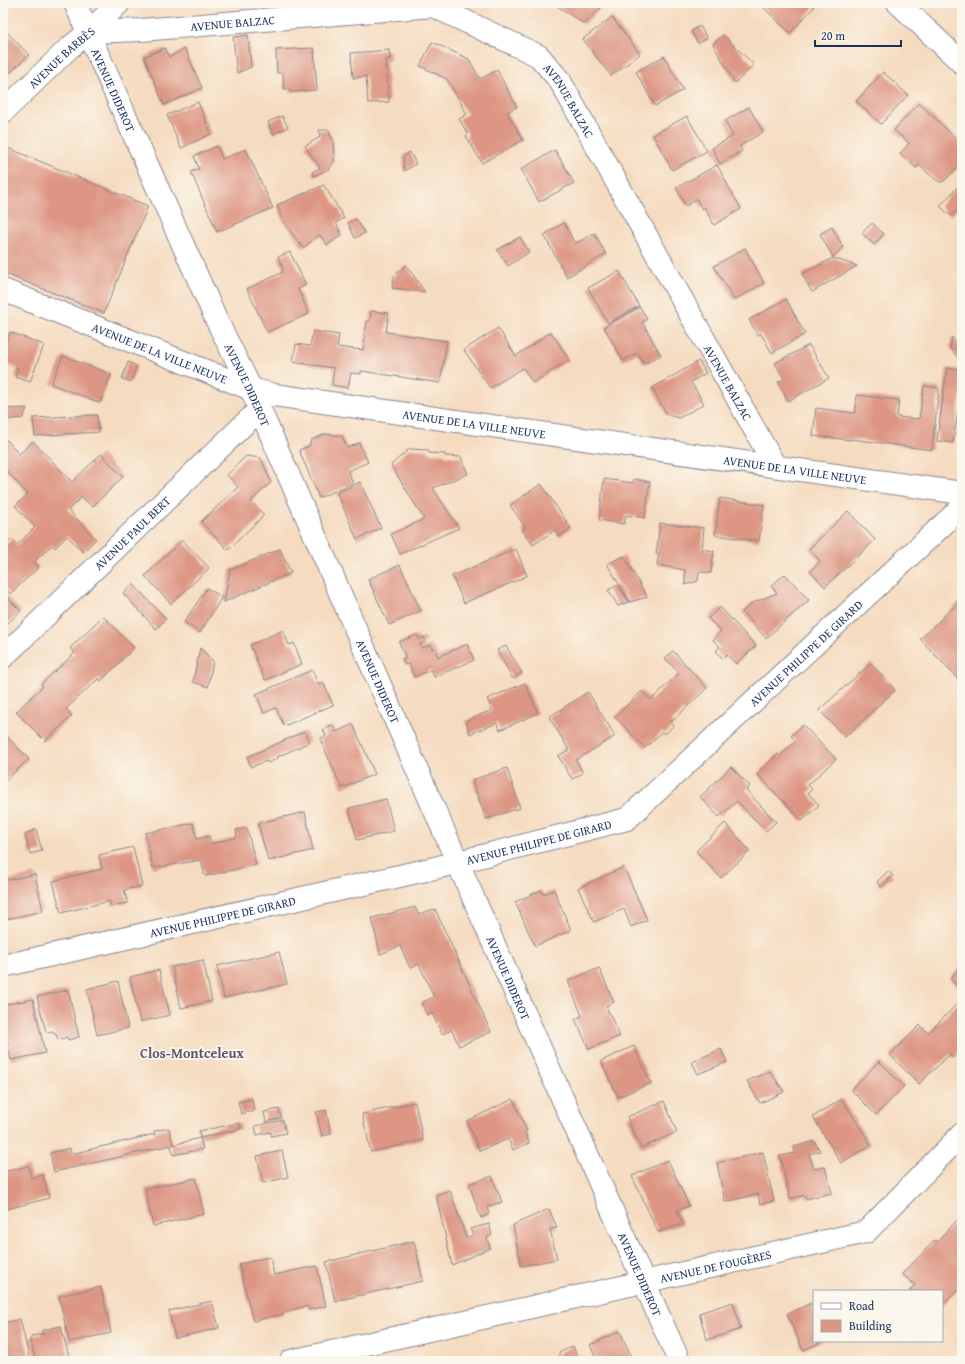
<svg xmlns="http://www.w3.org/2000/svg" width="965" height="1364" font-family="'Gentium Book Plus',serif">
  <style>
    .building { fill: #dd9683 }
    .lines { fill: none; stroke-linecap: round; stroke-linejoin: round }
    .street-casing { stroke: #88858e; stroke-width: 24 }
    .street { stroke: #fff; stroke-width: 22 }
    .labels { text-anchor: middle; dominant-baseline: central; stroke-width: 4; stroke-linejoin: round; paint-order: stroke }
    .street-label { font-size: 12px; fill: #1b2f5e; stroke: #fbf7ec }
    .quarter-label { font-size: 14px; font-weight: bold; fill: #5f536b; stroke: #fbf7ec }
  </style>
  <rect width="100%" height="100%" fill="#fbf7ec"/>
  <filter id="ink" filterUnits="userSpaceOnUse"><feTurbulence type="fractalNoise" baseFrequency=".025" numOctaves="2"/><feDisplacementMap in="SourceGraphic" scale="8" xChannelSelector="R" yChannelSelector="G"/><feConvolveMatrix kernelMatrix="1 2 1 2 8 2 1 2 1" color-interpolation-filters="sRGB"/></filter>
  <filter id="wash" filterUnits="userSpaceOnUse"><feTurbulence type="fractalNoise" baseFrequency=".012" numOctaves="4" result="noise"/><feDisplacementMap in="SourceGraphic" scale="16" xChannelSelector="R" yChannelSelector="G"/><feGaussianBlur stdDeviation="0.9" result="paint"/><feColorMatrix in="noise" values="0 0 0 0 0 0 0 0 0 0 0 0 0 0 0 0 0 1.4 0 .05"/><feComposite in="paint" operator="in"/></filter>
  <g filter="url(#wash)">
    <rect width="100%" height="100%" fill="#f5dbbf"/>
    <g id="blocks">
      <g class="building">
        <path d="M553 3H606L584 24Z"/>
        <path d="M761 3H809L814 7 790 33 760 4Z"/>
        <path d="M612 17 640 54 611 76 583 39Z"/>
        <path d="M700 26 707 38 698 43 691 31Z"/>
        <path d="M3 28 29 55 3 79Z"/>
        <path d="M248 35 251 67 237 73 233 37Z"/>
        <path d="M723 35 754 65 735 83 713 44Z"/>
        <path d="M432 42 469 59 480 79 497 70 517 107 507 112 523 140 482 163 466 136 468 134 459 119 467 114 447 79 420 66Z"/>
        <path d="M165 48 169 57 185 49 202 88 164 105 144 57Z"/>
        <path d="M314 48 317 90 290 92V89H284L283 73H277L276 50Z"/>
        <path d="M389 50 390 59 386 60 389 102 368 103 366 76 353 78 351 53Z"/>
        <path d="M664 56 683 90 655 106 636 72Z"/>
        <path d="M883 72 908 95 881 124 856 101Z"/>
        <path d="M198 102 211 134 181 148 167 115Z"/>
        <path d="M919 103 962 144V164L944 181 940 182 936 180 919 165 916 168 900 154 909 143 894 130Z"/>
        <path d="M749 107 763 132 740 146 742 151 720 164 712 148 733 136 725 121Z"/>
        <path d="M282 116 288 127 273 134 268 122Z"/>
        <path d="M687 116 707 151 672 170 653 135Z"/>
        <path d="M319 130H328L333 140 334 161 329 169 314 176 312 172 320 168 305 146 320 137Z"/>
        <path d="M3 146 148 206 104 313 3 273Z"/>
        <path d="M217 146 222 159 246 149 273 208 217 232 191 172 199 169 194 156Z"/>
        <path d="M555 150 574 183 539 202 521 169Z"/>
        <path d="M410 152 416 164 404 171 403 156Z"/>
        <path d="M717 165 741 209 714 225 704 207 702 209 697 199 686 206 676 188Z"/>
        <path d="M962 182V205L951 216 940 206Z"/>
        <path d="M324 185 344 218 336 223 342 235 327 245 320 235 303 248 283 221 277 205Z"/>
        <path d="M356 219 365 233 355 238 348 223Z"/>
        <path d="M564 223 575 244 594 233 606 254 567 277 544 235Z"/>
        <path d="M872 223 884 234 874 245 862 233Z"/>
        <path d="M832 227 843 247 833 257 820 234Z"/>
        <path d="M520 237 529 252 508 266 497 250Z"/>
        <path d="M745 248 764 283 734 300 714 266Z"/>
        <path d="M290 252 306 285 298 289 309 314 267 332 247 289 283 272 282 270 283 269 278 257Z"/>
        <path d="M833 258 857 266 812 292 802 274Z"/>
        <path d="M406 265 425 292 392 288 394 276Z"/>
        <path d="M619 271 639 306 608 323 588 288Z"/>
        <path d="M786 299 805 334 772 353 761 334 758 335 749 320Z"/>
        <path d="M640 307 647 319 642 322 661 355 644 364 637 353 623 361 604 327Z"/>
        <path d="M3 310 7 312 3 321Z"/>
        <path d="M371 311 389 313 386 332 447 341 440 383 361 371V374L351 373 348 388 332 385 334 368 293 362 296 344 310 346 313 331 339 335 337 347 363 350 367 321H370Z"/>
        <path d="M498 328 516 356 551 332 569 360 533 383 523 368 490 388 464 350Z"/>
        <path d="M10 332 44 345 30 382 15 377 18 368 3 362V350Z"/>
        <path d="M952 337 962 350V363L950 348Z"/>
        <path d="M809 345 829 378 788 401 778 382 784 379 775 363Z"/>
        <path d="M63 356 111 374 100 403 51 384Z"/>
        <path d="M699 361 706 373 691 382 704 404 679 418 667 415 652 388Z"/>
        <path d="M128 362 137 366 131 382 122 379Z"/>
        <path d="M947 368 962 370V386L953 443 937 441Z"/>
        <path d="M924 386 939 388 932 450 852 439 851 440 813 436 816 408 855 413 857 395 899 400 897 417 919 419Z"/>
        <path d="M27 408 23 418 3 420V409Z"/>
        <path d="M97 415 99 432 35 436 33 418Z"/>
        <path d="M325 434 342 436 347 448 359 443 368 462 348 471 353 483 319 498 299 450 309 446 311 440Z"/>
        <path d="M7 440 19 454 33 441 72 482 101 454 123 477 92 507 82 497 68 510 96 539 83 552 67 536 55 548 52 545 34 562 39 567 10 594 3 586V547L12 539 17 545 35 527 15 506 28 494 3 467V443Z"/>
        <path d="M409 449 429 450V453L445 454V456L461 457 468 474 433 488 459 528 400 554 391 534 424 519 391 465Z"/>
        <path d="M246 456 261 458 271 482 251 501 264 515 228 550 201 522 238 487 227 475Z"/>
        <path d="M604 479 633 483 634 479 650 482 645 518 626 515 624 524 599 520Z"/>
        <path d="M360 482 381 528 357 539 337 493Z"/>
        <path d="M541 484 571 528 559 537 555 530 533 545 522 530 525 527 510 505Z"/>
        <path d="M720 498 764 505 759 541 715 535Z"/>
        <path d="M848 511 875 540 825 587 810 571 820 561 809 549Z"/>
        <path d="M660 523 704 528 702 549 714 551 711 573 699 572 698 581 685 585V570L657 565 659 554H656Z"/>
        <path d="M182 540 209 568 171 604 145 576Z"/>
        <path d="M280 549 291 573 224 602 230 570Z"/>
        <path d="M516 549 527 576 464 603 452 576Z"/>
        <path d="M624 556 647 597 630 602 607 564Z"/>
        <path d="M400 565 421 611 389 625 368 579Z"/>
        <path d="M785 574 809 600 766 638 742 612 752 603 777 593 771 586Z"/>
        <path d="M133 584 166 619 156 629 123 593Z"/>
        <path d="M618 585 629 602 618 606 608 590Z"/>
        <path d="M207 588 222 597 200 633 184 622Z"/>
        <path d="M6 596 21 611 8 623 3 618V598Z"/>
        <path d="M959 602 962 606V673L957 678 920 639Z"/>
        <path d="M720 607 756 646 736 664 727 655 723 659 716 651 720 647 713 640 721 631 708 618Z"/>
        <path d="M103 616 134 648 101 681 99 678 66 709 72 716 45 741 16 712 43 686 41 684 75 653 70 648Z"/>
        <path d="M283 630 289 645 294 643 302 664 265 680 250 645Z"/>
        <path d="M417 635 419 639 424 637 426 642 420 644 422 648 430 645 432 649 434 648 438 657 467 644 474 660 434 677 431 670 414 677 409 664 405 665 402 659 406 658 399 642Z"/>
        <path d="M506 646 522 673 513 679 497 650Z"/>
        <path d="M200 648 213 661 208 687 193 682Z"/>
        <path d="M673 651 707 688 671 722 674 725 665 734 662 732 645 748 615 717 642 691 651 700 679 673 665 658Z"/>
        <path d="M871 663 895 690 845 737 819 710Z"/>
        <path d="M312 670 318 684 323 682 333 705 284 726 276 708 264 713 256 694Z"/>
        <path d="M525 683 538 713 500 730 497 723 470 734 466 721 492 710 487 699Z"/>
        <path d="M588 692 615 736 576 760 583 773 572 779 558 756 569 750 549 717Z"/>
        <path d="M353 724 375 774 342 788 320 739 326 736 323 729 332 725 336 732Z"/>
        <path d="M803 725 836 759 808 785 812 789 808 793 819 805 802 821 757 774 778 754 780 756 796 741 791 736Z"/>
        <path d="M305 731 310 742 277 757 278 758 268 763 266 761 251 767 247 757Z"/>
        <path d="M3 732 29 759 3 783Z"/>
        <path d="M731 767 750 786 746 790 776 822 766 831 737 801 719 817 700 797Z"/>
        <path d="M507 768 520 808 486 819 472 780Z"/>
        <path d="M386 799 394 831 357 840 349 808Z"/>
        <path d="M305 812 313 850 268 861 258 823Z"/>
        <path d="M193 823 197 839 209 836 211 844 237 837 236 830 247 828 256 865 205 876 201 860 153 868 145 833Z"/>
        <path d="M725 823 750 851 721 878 696 851Z"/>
        <path d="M36 829 42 851 30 854 25 835Z"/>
        <path d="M133 847 142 886 124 890 128 903 111 906 110 901 61 913 53 881 102 869 99 855Z"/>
        <path d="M624 867 647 920 631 927 624 909 594 922 578 888Z"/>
        <path d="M888 871 893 876 881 887 877 882Z"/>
        <path d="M35 874 43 911 3 920V881Z"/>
        <path d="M541 890 543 894 554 890 571 930 535 946 515 902Z"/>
        <path d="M415 907 418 914 435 909 491 1032 459 1046 452 1030 442 1034 432 1013 427 1015 421 1003 434 997 419 964 410 968 400 946 380 954 372 918Z"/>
        <path d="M279 952 287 984 224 998 217 966Z"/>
        <path d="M203 960 212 1001 181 1008 172 967Z"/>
        <path d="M962 966V992L950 978Z"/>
        <path d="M599 968 614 1002 606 1006 620 1036 589 1049 575 1019 582 1016 568 981Z"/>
        <path d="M159 970 170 1015 140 1022 130 977Z"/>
        <path d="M118 981 128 1028 97 1035 87 989Z"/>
        <path d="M68 990 79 1037 68 1040 67 1037 58 1040 56 1034H54L53 1031 46 1032 37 997Z"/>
        <path d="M33 999 45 1053 11 1060 3 1024V1005Z"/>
        <path d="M959 1002 962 1004V1048L953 1058 950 1054 919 1084 890 1055 920 1025 928 1033Z"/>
        <path d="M634 1046 651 1083 618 1097 601 1061Z"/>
        <path d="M721 1049 727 1062 698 1074 692 1062Z"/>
        <path d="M879 1061 904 1086 876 1115 851 1090Z"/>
        <path d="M770 1071 784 1092 760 1103 747 1081Z"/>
        <path d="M252 1099 254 1111 241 1114 238 1102Z"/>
        <path d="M513 1099 527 1131 525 1133 529 1143 513 1150 508 1139 480 1151 467 1121Z"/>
        <path d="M842 1099 871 1145 841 1163 813 1117Z"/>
        <path d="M664 1101 677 1132 641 1148 627 1117Z"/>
        <path d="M415 1102 423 1140 371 1152 362 1114Z"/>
        <path d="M279 1109 281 1118 266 1122 264 1112Z"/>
        <path d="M326 1110 331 1134 322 1136 316 1112Z"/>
        <path d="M283 1120 286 1133 271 1136V1132L257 1135 255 1126Z"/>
        <path d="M240 1123 241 1129 200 1138 203 1149 173 1155 171 1145 54 1172 50 1153 70 1148 71 1154 155 1134 154 1131 169 1128 173 1145 200 1138 199 1131Z"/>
        <path d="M814 1141 820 1151 809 1154 814 1169 825 1167 832 1193 806 1199 805 1195 790 1199 780 1156 795 1153 794 1147Z"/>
        <path d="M282 1151 288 1177 263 1183 257 1156Z"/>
        <path d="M763 1152 774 1201 760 1204 758 1194 725 1202 717 1163Z"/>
        <path d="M668 1160 689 1206 677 1211 683 1224 658 1232 632 1176Z"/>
        <path d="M29 1166 31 1178 43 1175 49 1198 3 1210V1172Z"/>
        <path d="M492 1176 502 1202 487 1207 489 1214 481 1218 469 1184Z"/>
        <path d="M196 1178 204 1214 153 1226 145 1189Z"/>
        <path d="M450 1190 466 1238 473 1235 470 1229 489 1224 492 1235 487 1237 490 1248 452 1265 436 1195Z"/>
        <path d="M549 1209 557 1228 550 1229 557 1259 521 1266 513 1225Z"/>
        <path d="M960 1217 962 1219V1257L958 1262 962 1266V1286L942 1306V1291H909L915 1285 902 1274 935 1240 937 1242Z"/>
        <path d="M414 1241 423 1281 335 1301 326 1262Z"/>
        <path d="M270 1257 274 1275 317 1266 326 1306 309 1310 308 1306 283 1312V1314L253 1321 239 1264Z"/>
        <path d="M101 1287 111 1333 69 1342 59 1296Z"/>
        <path d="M212 1301 219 1328 175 1338 169 1311Z"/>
        <path d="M733 1302 741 1329 707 1340 699 1313Z"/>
        <path d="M812 1303 814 1306V1341H824L803 1350 787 1314Z"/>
        <path d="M20 1319 30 1361H3V1323Z"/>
        <path d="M61 1326 70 1361H36L30 1340 32 1336 43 1334 42 1330Z"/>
        <path d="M620 1331 633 1361H597L590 1345Z"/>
        <path d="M573 1346 579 1361H560L559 1353Z"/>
      </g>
    </g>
  </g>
  <g filter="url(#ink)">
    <use href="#blocks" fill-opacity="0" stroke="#88858e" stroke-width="1"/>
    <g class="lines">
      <g class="street-casing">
        <g id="street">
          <path id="s1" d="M75 3 217 321 251 389 449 843 679 1361"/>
          <path d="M898 3 962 63"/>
          <path id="s2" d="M89 32 141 30 433 6 539 56 560 81 775 466"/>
          <path id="s3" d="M3 112 68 49 89 32 119 3"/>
          <path id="s4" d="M3 290 251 389 274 395 962 493"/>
          <path id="s5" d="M3 657 260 409"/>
          <path id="s6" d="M3 966 439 867 627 819 962 507"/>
          <path id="s7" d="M291 1361 866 1232 962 1134"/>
        </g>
      </g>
      <use href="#street" class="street"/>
    </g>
  </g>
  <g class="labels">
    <g class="street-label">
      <text stroke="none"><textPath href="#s2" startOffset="144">AVENUE BALZAC</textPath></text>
      <text stroke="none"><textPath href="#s3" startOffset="80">AVENUE BARBÈS</textPath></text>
      <text stroke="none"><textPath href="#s1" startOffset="95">AVENUE DIDEROT</textPath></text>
      <text stroke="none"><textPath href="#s2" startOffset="516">AVENUE BALZAC</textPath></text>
      <text stroke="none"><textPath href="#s4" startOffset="169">AVENUE DE LA VILLE NEUVE</textPath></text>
      <text stroke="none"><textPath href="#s2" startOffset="840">AVENUE BALZAC</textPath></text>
      <text stroke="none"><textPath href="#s1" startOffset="419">AVENUE DIDEROT</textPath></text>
      <text stroke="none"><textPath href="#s4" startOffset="493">AVENUE DE LA VILLE NEUVE</textPath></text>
      <text stroke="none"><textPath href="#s4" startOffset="817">AVENUE DE LA VILLE NEUVE</textPath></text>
      <text stroke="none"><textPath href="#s5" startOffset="179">AVENUE PAUL BERT</textPath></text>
      <text stroke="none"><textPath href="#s6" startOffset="885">AVENUE PHILIPPE DE GIRARD</textPath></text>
      <text stroke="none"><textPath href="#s1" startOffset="743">AVENUE DIDEROT</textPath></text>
      <text stroke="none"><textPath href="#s6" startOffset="550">AVENUE PHILIPPE DE GIRARD</textPath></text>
      <text stroke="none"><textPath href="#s6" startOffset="225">AVENUE PHILIPPE DE GIRARD</textPath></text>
      <text stroke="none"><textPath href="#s1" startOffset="1067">AVENUE DIDEROT</textPath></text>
      <text stroke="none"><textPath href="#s7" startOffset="435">AVENUE DE FOUGÈRES</textPath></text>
      <text stroke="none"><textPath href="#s1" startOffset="1391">AVENUE DIDEROT</textPath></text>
    </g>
    <g class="quarter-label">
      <text x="192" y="1053">Clos-Montceleux</text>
    </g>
  </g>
  <rect width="965" height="1364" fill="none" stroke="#fbf7ec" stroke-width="16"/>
  <rect x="813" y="1290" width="130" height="52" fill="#fbf7ec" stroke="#a1a7b3"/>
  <rect x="821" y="1303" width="20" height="6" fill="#ffffff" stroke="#a1a7b3"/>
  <text x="849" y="1310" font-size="12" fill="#1b2f5e">Road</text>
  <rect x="821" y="1320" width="20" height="12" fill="#dd9683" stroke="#a1a7b3"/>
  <text x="849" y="1330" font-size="12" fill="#1b2f5e">Building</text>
  <path d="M815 40v6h86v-6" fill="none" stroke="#1b2f5e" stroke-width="2"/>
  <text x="821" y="40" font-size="12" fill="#1b2f5e" stroke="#fbf7ec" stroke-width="3" paint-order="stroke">20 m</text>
</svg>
